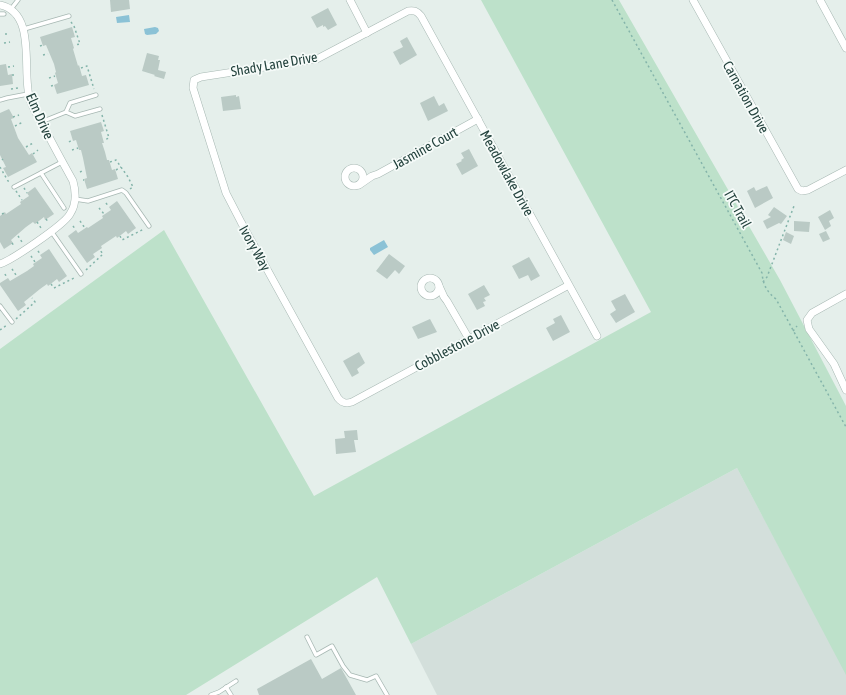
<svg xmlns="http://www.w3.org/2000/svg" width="846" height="695" font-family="'Asap Condensed',sans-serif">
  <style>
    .built { fill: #d3dfdb }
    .green { fill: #bde1ca }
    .water { fill: #8bc2d6 }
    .building { fill: #bacac5 }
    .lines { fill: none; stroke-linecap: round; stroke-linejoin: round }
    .lane-casing { stroke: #a7b8b3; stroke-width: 5 }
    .street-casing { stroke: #a7b8b3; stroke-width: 8 }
    .path { stroke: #84b4aa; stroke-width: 1.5; stroke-dasharray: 2 3; stroke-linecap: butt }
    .lane { stroke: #fff; stroke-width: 3.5 }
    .street { stroke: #fff; stroke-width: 7 }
    .labels { text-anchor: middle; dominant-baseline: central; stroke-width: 3.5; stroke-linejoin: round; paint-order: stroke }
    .street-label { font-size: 14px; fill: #23423d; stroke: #f6fbf9 }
  </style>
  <rect width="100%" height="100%" fill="#e5efeb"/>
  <path class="built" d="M737 468 846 673V695H437L411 644Z"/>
  <path class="green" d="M481 0H619L780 280 846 406V675L737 468 411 644 377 577 186 695H0V349L164 230 314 496 651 312Z"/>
  <g class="water">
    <path d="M129 15 130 22 117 23 116 17Z"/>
    <path d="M155 27 158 28 159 31 156 34 147 35 145 34 144 29Z"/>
    <path d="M384 240 388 247 374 255 370 250V248Z"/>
  </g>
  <g class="building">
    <path d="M110 0H129L130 9 111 12Z"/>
    <path d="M328 8 337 25 328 30 325 26 323 27V25L317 28 311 17Z"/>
    <path d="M72 27 75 37 71 38 74 48 73 49 78 66 79 65 82 76 86 75 89 85 57 94 54 85 58 83 55 73 56 72 54 64 46 45 43 46 40 37Z"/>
    <path d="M407 37 417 55 400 65 393 52 403 47 400 41Z"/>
    <path d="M147 53 159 56 158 60H160L158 70 166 72 164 79 154 76 155 75 142 71Z"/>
    <path d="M6 64 8 75 12 74 13 84 0 86V65Z"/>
    <path d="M236 95V97L239 96 241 109 223 111 221 97Z"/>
    <path d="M434 96 439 106 444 103 448 111 428 121 420 103Z"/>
    <path d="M9 109 14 118 11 119 18 138 29 155 32 153 37 162 8 177 3 168 6 167 0 155V113Z"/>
    <path d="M101 122 104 131 101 132 104 143H102L105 152 107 160H109L112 170 115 169 118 179 87 189 84 179 87 178 83 158 81 150H79L76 140 73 141 70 131Z"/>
    <path d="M469 149 478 166 462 175 456 164 462 161 461 160 464 158 461 153Z"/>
    <path d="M767 186 773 198 755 208 747 191 754 187 756 191Z"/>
    <path d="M35 187 54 214 45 220 44 217 35 224 33 222 26 227 11 240 13 243 4 249 0 242V216L5 212 6 214 21 204 20 202 29 196 27 193Z"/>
    <path d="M117 201 136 228 128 234 126 231 117 238 116 236 101 246 102 248 93 254 95 257 87 263 68 236 76 230 78 233 87 227 88 228 103 218 102 216 111 210 109 207Z"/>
    <path d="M774 207 787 216 781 224 779 223 767 229 763 221 771 217 768 215Z"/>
    <path d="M830 210 834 218 829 221 831 226 825 230 818 217Z"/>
    <path d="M794 221 810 222 809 232 794 231Z"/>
    <path d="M826 231 830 239 823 242 819 234Z"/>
    <path d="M786 232 794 236 791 244 783 240Z"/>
    <path d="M49 249 67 276 59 282 57 279 48 286 47 284 40 289 24 302 26 305 18 311 0 285V283L8 278 10 281 27 271 34 266 33 264 42 258 40 255Z"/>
    <path d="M389 254 405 266 399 274 395 270 387 279 376 271Z"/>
    <path d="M529 257 540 276 531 281 528 275 519 279 512 266Z"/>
    <path d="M484 285 490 295 484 298 486 301 483 302 485 306 477 310 468 294Z"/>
    <path d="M625 294 635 312 616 323 610 314 616 310 611 301Z"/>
    <path d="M561 315 570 332 553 341 546 328 555 323 553 319Z"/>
    <path d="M430 319 437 332 418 339 412 327Z"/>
    <path d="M359 352 365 363 357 369 359 373 352 377 343 361Z"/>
    <path d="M357 430 358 440H354L356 452 336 454 335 439 345 438 344 431Z"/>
    <path d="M311 659 322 679 341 668 356 695H259L257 689Z"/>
  </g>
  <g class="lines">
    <g class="lane-casing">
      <g id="lane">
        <path d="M11 9 18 0"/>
        <path d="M0 14H4"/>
        <path d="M24 29 69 16"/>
        <path d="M96 95 70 103 66 112 75 116 100 109"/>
        <path d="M0 100 7 98 28 94"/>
        <path d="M41 122 66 112"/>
        <path d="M41 173 64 208"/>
        <path d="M14 187 62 162"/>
        <path d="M75 199 88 201 122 190 126 193 149 226"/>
        <path d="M51 231 81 274"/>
        <path d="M0 306 12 322"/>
        <path d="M307 637 316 655 332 646 343 666 350 675 367 680 376 676 387 695"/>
        <path d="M226 687 231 695"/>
        <path d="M211 695 219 692 236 681"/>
      </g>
    </g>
    <g class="street-casing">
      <g id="street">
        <path d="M350 0 367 33"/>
        <path d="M693 0 798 189 802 191 808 190 846 170"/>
        <path d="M820 0 846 48"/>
        <path d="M0 5C38 13 21 73 30 100 33 109 39 118 44 127 53 145 63 163 73 181 76 192 76 205 70 214 64 225 12 260 0 264"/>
        <circle cx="354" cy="177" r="9"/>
        <path d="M359 185 372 176 378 174 478 119"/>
        <circle cx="430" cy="287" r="9"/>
        <path d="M569 285 352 402C346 404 342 403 338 398L241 222 226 193 193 88 194 80 201 77 317 59 408 11C414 10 417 11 421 16L597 336"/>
        <path d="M439 286 444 297 447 301 469 339"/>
        <path d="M846 294 812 313 807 320 809 329 834 364 846 390"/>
      </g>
    </g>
    <g class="path">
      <path d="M612 0 762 273C763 285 767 292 776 299L846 427"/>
      <path d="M71 22 74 26 80 44 74 45"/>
      <path d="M5 34H9"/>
      <path d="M4 43 10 42"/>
      <path d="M40 46 43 45"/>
      <path d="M43 55 48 54"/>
      <path d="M8 67 14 66"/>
      <path d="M81 68 87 66 94 89"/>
      <path d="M12 75H15"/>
      <path d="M49 78 55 76"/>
      <path d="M51 86 55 85"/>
      <path d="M11 89 18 88"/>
      <path d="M102 115 109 138 104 140"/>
      <path d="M13 117 19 115"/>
      <path d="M15 126 23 122"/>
      <path d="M69 142 72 140"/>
      <path d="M26 147 33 143"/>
      <path d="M72 150 78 148"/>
      <path d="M33 154 38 150"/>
      <path d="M2 159 3 160"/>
      <path d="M110 162 116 160 128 177 133 187 130 189"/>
      <path d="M0 167 8 181 11 182"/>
      <path d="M116 170 121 167"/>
      <path d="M80 172 84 170"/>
      <path d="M83 180H84"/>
      <path d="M24 188 27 193"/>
      <path d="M16 191 22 200"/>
      <path d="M106 203 109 207"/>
      <path d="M99 208 104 214"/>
      <path d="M2 214 4 213"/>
      <path d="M46 219 49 223"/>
      <path d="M80 221 85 228"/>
      <path d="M37 222 41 228"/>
      <path d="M73 226 76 230"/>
      <path d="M18 236 22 242"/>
      <path d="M120 236 122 240 144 229"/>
      <path d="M12 243 15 247"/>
      <path d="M38 251 41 255"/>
      <path d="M31 256 35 262"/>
      <path d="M12 269 16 275"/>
      <path d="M86 270 103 254 100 250"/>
      <path d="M5 274 7 278"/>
      <path d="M763 282 767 277 794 206"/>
      <path d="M51 284 54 288 76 277"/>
      <path d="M16 319 35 302 32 298"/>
      <path d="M0 330 7 325"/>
      <path d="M793 331 797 326"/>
    </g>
    <use href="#lane" class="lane"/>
    <use href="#street" class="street"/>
  </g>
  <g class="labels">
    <g class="street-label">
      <text transform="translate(274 64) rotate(-10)">Shady Lane Drive</text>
      <text transform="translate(746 97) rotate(61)">Carnation Drive</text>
      <text transform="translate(40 116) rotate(66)">Elm Drive</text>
      <text transform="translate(425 148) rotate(-29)">Jasmine Court</text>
      <text transform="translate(507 173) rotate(61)">Meadowlake Drive</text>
      <text transform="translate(738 209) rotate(61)">ITC Trail</text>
      <text transform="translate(255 248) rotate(61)">Ivory Way</text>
      <text transform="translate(457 345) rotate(-28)">Cobblestone Drive</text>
    </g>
  </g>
</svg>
